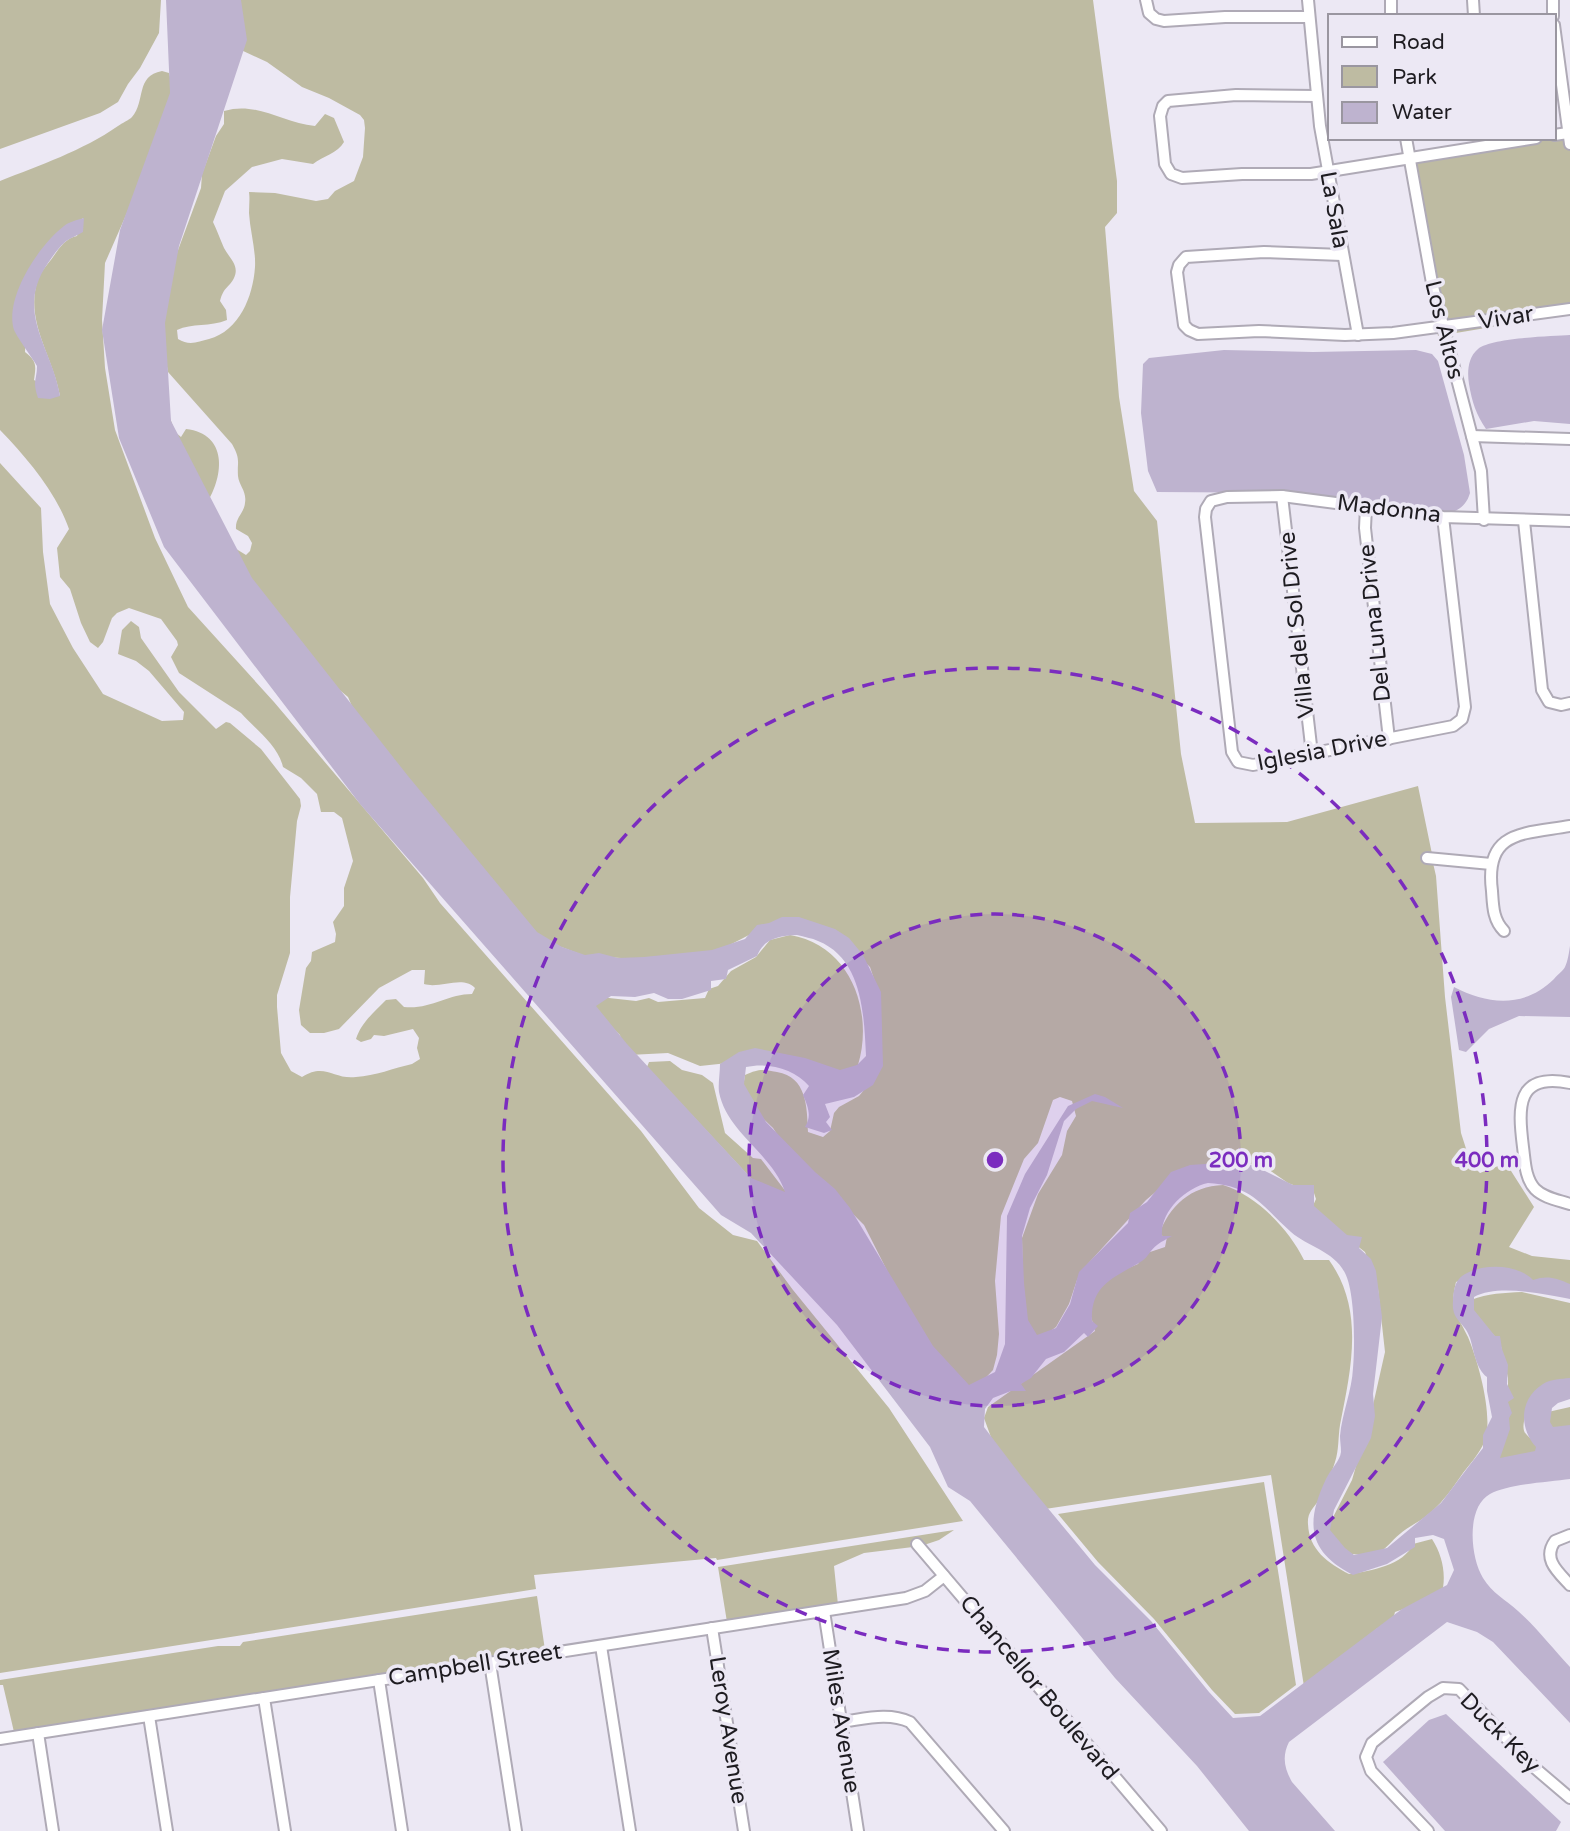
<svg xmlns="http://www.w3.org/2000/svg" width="1570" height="1831" font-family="'Varela Round',sans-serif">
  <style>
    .green { fill: #bebba2; fill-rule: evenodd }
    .water { fill: #beb3cf; fill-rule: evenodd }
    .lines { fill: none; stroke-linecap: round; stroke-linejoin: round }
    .minor-casing { stroke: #afaab6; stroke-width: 14 }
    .minor { stroke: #fff; stroke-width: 10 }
    .ring { fill: none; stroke: #7b2cbf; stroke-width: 3.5; stroke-dasharray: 12 9 }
    .labels { text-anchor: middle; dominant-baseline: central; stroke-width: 7; stroke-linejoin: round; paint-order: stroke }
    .street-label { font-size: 23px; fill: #1e1c21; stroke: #ece8f4 }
    .centre { fill: #7b2cbf; stroke: #ece8f4; stroke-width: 3.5 }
    .ring-label { font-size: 21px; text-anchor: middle; font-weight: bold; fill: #7b2cbf; stroke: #ece8f4; stroke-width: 7; stroke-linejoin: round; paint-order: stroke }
  </style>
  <rect width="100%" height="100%" fill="#ece8f4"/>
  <g class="green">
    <path d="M0 0H161L159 33 140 68 128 84 118 102 100 113 0 149Z"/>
    <path d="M235 0H1093L1117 181V213L1105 227 1119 397 1134 491 1157 521 1181 754 1195 823 1287 822 1418 786 1432 854 1423 853 1421 861 1433 863 1436 876 1445 997 1461 1133 1471 1164 1480 1173 1506 1163 1534 1207 1509 1247 1532 1256 1570 1260V1286L1466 1278 1456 1282C1449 1312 1456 1311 1468 1337 1478 1361 1492 1411 1486 1437 1483 1449 1471 1463 1463 1473 1447 1496 1436 1512 1411 1526 1381 1544 1390 1561 1347 1553L1327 1529 1352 1480 1371 1414 1385 1352 1378 1289 1365 1252 1311 1210 1316 1199 1314 1193 1288 1183 1265 1167 1229 1160 1193 1168 1171 1179 1146 1200 1085 1267 1077 1280 1069 1304 1056 1327 1036 1342 1024 1334 1022 1238 1038 1194 1062 1155 1067 1131 1076 1116 1072 1101 1060 1097 1053 1100 1038 1143 1024 1159 1001 1216 995 1281 999 1334 997 1355 993 1370 978 1386 965 1390 910 1316 864 1225 784 1145 773 1128 750 1106 743 1087 745 1075C759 1069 761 1069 777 1072 807 1077 807 1107 808 1132L823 1137 830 1131 834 1113 839 1107 859 1096 869 1084 880 997 870 967 830 928 749 935 716 952 675 961 585 956 543 940 360 725 348 697 308 664 268 607 233 547 246 555 250 551 252 543 248 536 236 529C235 518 244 513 245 503 247 491 239 486 238 476 237 461 241 460 232 444L168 372 159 323 174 261 201 188 202 174 216 136 224 124V111C257 101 282 123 315 126L325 114 334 118 344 142C338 153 323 156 313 164L282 159 252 167 225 191 213 222C217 230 220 239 224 248 229 258 240 265 234 278 229 288 224 286 220 301L226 310 227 320C210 327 192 323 177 330L178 339C189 346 198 342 209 339 239 331 253 297 255 267 256 250 250 231 249 213 249 206 250 199 249 192L275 193 316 201 328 199 335 191 354 181 363 157 365 128 364 120 360 115 329 98 302 87 267 62 241 50Z"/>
    <path d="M162 71 169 73 174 91 130 206 105 263 102 320 105 368 115 430 155 538 188 607 274 702 423 878 440 903 641 1131 699 1208 733 1235 757 1241 793 1290 889 1408 963 1521 717 1560 716 1558 534 1575 536 1589 0 1673V463L41 508 43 552 50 604 73 648 103 694 162 721 183 720 184 712 149 671 136 661 118 654 122 630 131 621 139 627 141 638 179 692 216 729 226 722 230 723 261 749 300 799 301 806 297 821 290 897V953L277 995V1007L281 1053 291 1071 302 1077C325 1062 334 1080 356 1077 375 1076 394 1068 412 1064L420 1059 417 1048 419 1038 413 1029 384 1036 374 1035 371 1039 361 1042 356 1039C361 1023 374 1012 386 1000L396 999 404 1007C429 1010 448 994 472 994L475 988C463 975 440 989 424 984L425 970H412L379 988 339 1029 324 1033H310L301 1025 299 1010 306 968 311 961 312 952 335 942 336 934 333 922 344 906V888L353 861 342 818 334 812H321L317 794 301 778 283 767C278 745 255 729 241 713L179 673 171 657 178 645 177 641 161 619 129 608 117 613 112 618 103 642 98 648 90 642 81 623 70 589 60 577 57 548 69 529C56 492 27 458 0 430V181C40 165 82 151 118 126 122 123 129 120 132 117 146 101 135 76 162 71ZM83 218 77 236C66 238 60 247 53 257 48 264 41 271 38 279 24 321 53 356 60 396L34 380C36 366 37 361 25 352L28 270Z"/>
    <path d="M1570 130V314L1438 336 1406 161 1527 138H1554Z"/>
    <path d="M165 416 170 418 175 432 181 437 186 429C228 434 224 475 207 503Z"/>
    <path d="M790 935C851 945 874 1012 858 1065L840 1077 802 1064 728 1063 700 1066 668 1053 629 1055 623 1049 620 1035 596 1012 595 997H600L636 1001 649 998 658 1002 705 998 709 989 718 986 731 971 756 957 770 940Z"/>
    <path d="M670 1061 682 1070 702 1075 713 1083 725 1133 753 1158 761 1159 796 1205 761 1189 647 1067 649 1062Z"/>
    <path d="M1223 1185C1256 1195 1289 1229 1304 1260H1329C1365 1310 1351 1369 1340 1425 1338 1437 1339 1450 1335 1462 1331 1474 1325 1490 1318 1501 1313 1509 1307 1513 1308 1524 1309 1550 1328 1563 1349 1574 1371 1571 1404 1565 1413 1544L1432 1539C1443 1556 1447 1577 1441 1596L1395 1612C1393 1622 1386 1626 1376 1629L1370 1641 1305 1693 1271 1475 1045 1509 996 1451 984 1418 988 1407 1095 1331 1089 1309 1102 1279 1138 1264 1144 1254 1165 1247 1167 1237 1159 1235C1169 1206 1191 1186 1223 1185Z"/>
    <path d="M1522 1292 1570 1303V1384L1527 1408C1519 1439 1525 1429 1541 1450L1498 1464 1508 1412V1378L1500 1342 1469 1308 1471 1300C1488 1293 1504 1293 1522 1292Z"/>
    <path d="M1570 1407V1433H1565L1546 1424 1548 1412Z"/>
    <path d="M1264 1482 1296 1685 1259 1713 1235 1714 1212 1690 1154 1619 1098 1562 1058 1514Z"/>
    <path d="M954 1530 939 1540 924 1545 918 1538 910 1543 913 1547 864 1553 834 1566 838 1605 727 1622 718 1567Z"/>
    <path d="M537 1596 545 1650 14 1732 3 1685H0V1680L218 1646H240L243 1642Z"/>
  </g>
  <g class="water">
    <path d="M166 0H241L247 40 179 246 165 323 171 421 252 578 408 776 537 932 562 947 585 955 599 953 618 958 644 957 712 950 745 939 757 925 769 923 782 917H799L835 929 849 938 863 955 881 992 883 1066 873 1085 854 1097 825 1104 830 1117 826 1122 832 1130 824 1133 805 1127C812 1116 808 1107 803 1095L809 1086C795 1069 768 1062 746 1067L744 1084 766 1122 815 1172 835 1189 850 1208 933 1346 969 1385 995 1372 1005 1344 1007 1216 1025 1174 1068 1106 1095 1094 1105 1097 1123 1108 1092 1101 1076 1109 1064 1121 1047 1175 1030 1208 1022 1236 1024 1283 1028 1320 1037 1335 1056 1328 1070 1304 1079 1272 1128 1223 1130 1213 1147 1202 1171 1172 1190 1165 1220 1163 1253 1165 1293 1185H1314V1206L1347 1235 1362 1237 1359 1248 1371 1259 1376 1271 1382 1317 1373 1394 1375 1416 1371 1438 1334 1510 1330 1530 1345 1548 1354 1555 1387 1548 1441 1503 1469 1466 1483 1448V1435L1492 1417 1487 1391V1377C1476 1369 1474 1351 1470 1338 1465 1322 1451 1321 1453 1301 1453 1292 1455 1281 1462 1276 1480 1263 1517 1263 1533 1280 1547 1275 1556 1278 1570 1284V1299C1543 1294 1498 1284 1474 1297V1310L1495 1336H1500L1502 1349 1508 1365 1507 1384 1514 1398 1508 1402 1512 1413 1509 1418 1510 1429 1500 1458 1535 1451 1536 1447C1519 1428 1519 1399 1543 1384 1551 1379 1561 1379 1570 1378V1399L1558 1403 1552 1408 1550 1422 1553 1427 1570 1425V1479C1549 1482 1508 1484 1490 1494 1466 1507 1470 1557 1483 1578 1492 1593 1506 1600 1518 1611 1537 1628 1553 1649 1570 1667V1723L1493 1642 1477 1632 1447 1622 1289 1742C1282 1756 1284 1768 1292 1782L1335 1831H1249L1197 1766 1115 1678 970 1501 948 1487 930 1447 837 1325 751 1233 721 1215 360 804 164 547 119 438 102 330 120 230 170 93ZM797 935C804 937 812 938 818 941 863 959 864 1016 866 1056L857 1065 840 1070 805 1058 755 1048 739 1052 720 1064C720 1073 718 1084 719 1092 727 1133 773 1154 785 1192L751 1178 627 1044 596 1006 611 996 635 997 654 993 668 999H682L711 990V981L726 979 728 970 757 956C764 938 779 936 797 935ZM1208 1183C1253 1186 1261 1205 1291 1232 1308 1247 1334 1251 1345 1273 1355 1292 1355 1346 1353 1368 1352 1391 1342 1413 1340 1436 1340 1441 1341 1446 1341 1452 1340 1461 1330 1470 1326 1479 1305 1523 1308 1552 1353 1575L1387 1564 1415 1547V1538L1433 1535 1444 1539 1454 1570 1447 1585 1402 1609 1260 1716 1233 1718 1209 1692 1151 1621 1095 1565 1022 1477 984 1427 985 1409 993 1398 1011 1391H1026L1021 1384 1031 1378 1046 1359 1064 1352 1084 1333 1088 1337 1098 1326 1092 1321C1090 1284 1116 1277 1142 1261 1148 1257 1151 1249 1157 1245 1162 1241 1167 1239 1172 1236H1162C1160 1212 1185 1188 1208 1183Z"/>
    <path d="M84 218 83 232C77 236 71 237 65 242 58 248 53 256 48 263 14 312 52 347 60 396L50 399 38 398C32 381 37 380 37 366 36 363 18 339 14 330 4 298 39 245 64 226 69 222 77 220 84 218Z"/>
    <path d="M1570 335V424L1534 421 1486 429C1476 414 1472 402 1469 384 1467 372 1468 357 1478 349 1492 338 1551 336 1570 335Z"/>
    <path d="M1224 350 1313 352 1416 350 1432 354 1438 361 1464 455 1470 493C1466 507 1457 511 1444 515L1433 509 1297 493 1157 492 1148 471 1141 413 1143 364 1149 358Z"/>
    <path d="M1570 946V1017L1519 1016 1489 1029 1466 1052 1459 1050 1451 997 1454 987C1488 1005 1525 1008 1554 979 1557 975 1563 971 1565 967 1568 961 1569 952 1570 946Z"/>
    <path d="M1446 1714 1561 1822 1556 1831H1445L1383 1762 1429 1720Z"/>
  </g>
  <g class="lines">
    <g class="minor-casing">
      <g id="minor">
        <path d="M1146 0 1149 13 1156 19 1164 21 1225 17H1309"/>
        <path d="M1308 0 1320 126 1358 335"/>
        <path d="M1391 0V16"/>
        <path d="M1473 0 1474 16"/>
        <path d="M1553 0V16"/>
        <path d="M1554 25 1570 144"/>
        <path d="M1316 96 1236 95 1168 101 1163 106 1160 116 1165 164 1171 174 1182 178 1242 174H1311L1536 138"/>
        <path d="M1554 135 1568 133"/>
        <path d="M1406 138 1432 283 1481 471 1484 520"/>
        <path d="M1342 255 1264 252 1186 257 1179 265 1177 272 1184 325 1189 330 1198 334 1259 331 1345 335 1393 333 1570 309"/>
        <path d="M1472 436 1570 439"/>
        <path d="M1282 496 1312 754"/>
        <path d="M1366 507 1365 528 1389 739"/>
        <path d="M1443 517 1465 707 1462 719 1453 726 1253 765 1238 762 1232 752 1205 517 1206 509 1211 501 1227 497 1282 496 1443 517 1570 521"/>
        <path d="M1524 521 1542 690 1549 702 1561 705 1570 703"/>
        <path d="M1427 858 1491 864"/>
        <path d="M1504 931C1493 920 1493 906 1492 891 1484 830 1524 834 1570 826"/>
        <path d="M1570 1083C1516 1072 1518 1107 1523 1147 1525 1162 1525 1178 1535 1189 1544 1198 1558 1200 1570 1204"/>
        <path d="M1570 1535 1555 1541C1542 1559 1558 1572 1570 1585"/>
        <path d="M917 1544 1161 1831"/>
        <path d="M824 1611 858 1831"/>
        <path d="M712 1628 744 1831"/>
        <path d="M601 1646 630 1831"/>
        <path d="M490 1663 516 1831"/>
        <path d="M379 1680 402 1831"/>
        <path d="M264 1698 285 1831"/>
        <path d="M149 1716 167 1831"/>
        <path d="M841 1722C865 1719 888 1712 910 1722L1004 1831"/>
        <path d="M38 1733 53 1831"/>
        <path d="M0 1739 906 1598 925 1591 944 1576"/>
        <path d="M1428 1831 1371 1771 1366 1757 1372 1743 1428 1697 1443 1688 1459 1689 1536 1769 1570 1798"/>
      </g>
    </g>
    <use href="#minor" class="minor"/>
  </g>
  <circle cx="995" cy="1160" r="246" fill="#7b2cbf" fill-opacity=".12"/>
  <g class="ring">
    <circle cx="995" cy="1160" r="246"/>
    <circle cx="995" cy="1160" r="492"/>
  </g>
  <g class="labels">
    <g class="street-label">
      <text transform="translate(1334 210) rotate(80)">La Sala</text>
      <text transform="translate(1506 318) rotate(-9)">Vivar</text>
      <text transform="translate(1444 330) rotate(76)">Los Altos</text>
      <text transform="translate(1389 509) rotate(7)">Madonna</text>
      <text transform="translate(1375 623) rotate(-96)">Del Luna Drive</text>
      <text transform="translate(1297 625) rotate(-96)">Villa del Sol Drive</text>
      <text transform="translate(1322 751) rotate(-11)">Iglesia Drive</text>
      <text transform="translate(475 1665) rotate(-9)">Campbell Street</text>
      <text transform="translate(1039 1688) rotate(50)">Chancellor Boulevard</text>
      <text transform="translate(841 1721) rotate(81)">Miles Avenue</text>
      <text transform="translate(728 1730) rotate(81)">Leroy Avenue</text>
      <text transform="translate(1500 1733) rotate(45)">Duck Key</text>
    </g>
  </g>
  <circle cx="995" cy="1160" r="10" class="centre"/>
  <g class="ring-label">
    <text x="1241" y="1167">200 m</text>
    <text x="1487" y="1167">400 m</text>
  </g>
  <rect x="1328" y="14" width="228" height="126" fill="#ece8f4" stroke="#9a96a0" stroke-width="2"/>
  <rect x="1342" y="37" width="35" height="10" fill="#ffffff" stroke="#9a96a0" stroke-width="2"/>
  <text x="1392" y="49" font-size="21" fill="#1e1c21">Road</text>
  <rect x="1342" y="66" width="35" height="21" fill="#bebba2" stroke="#9a96a0" stroke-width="2"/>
  <text x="1392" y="84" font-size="21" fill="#1e1c21">Park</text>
  <rect x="1342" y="102" width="35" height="21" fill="#beb3cf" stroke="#9a96a0" stroke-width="2"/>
  <text x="1392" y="119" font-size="21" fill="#1e1c21">Water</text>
</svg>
